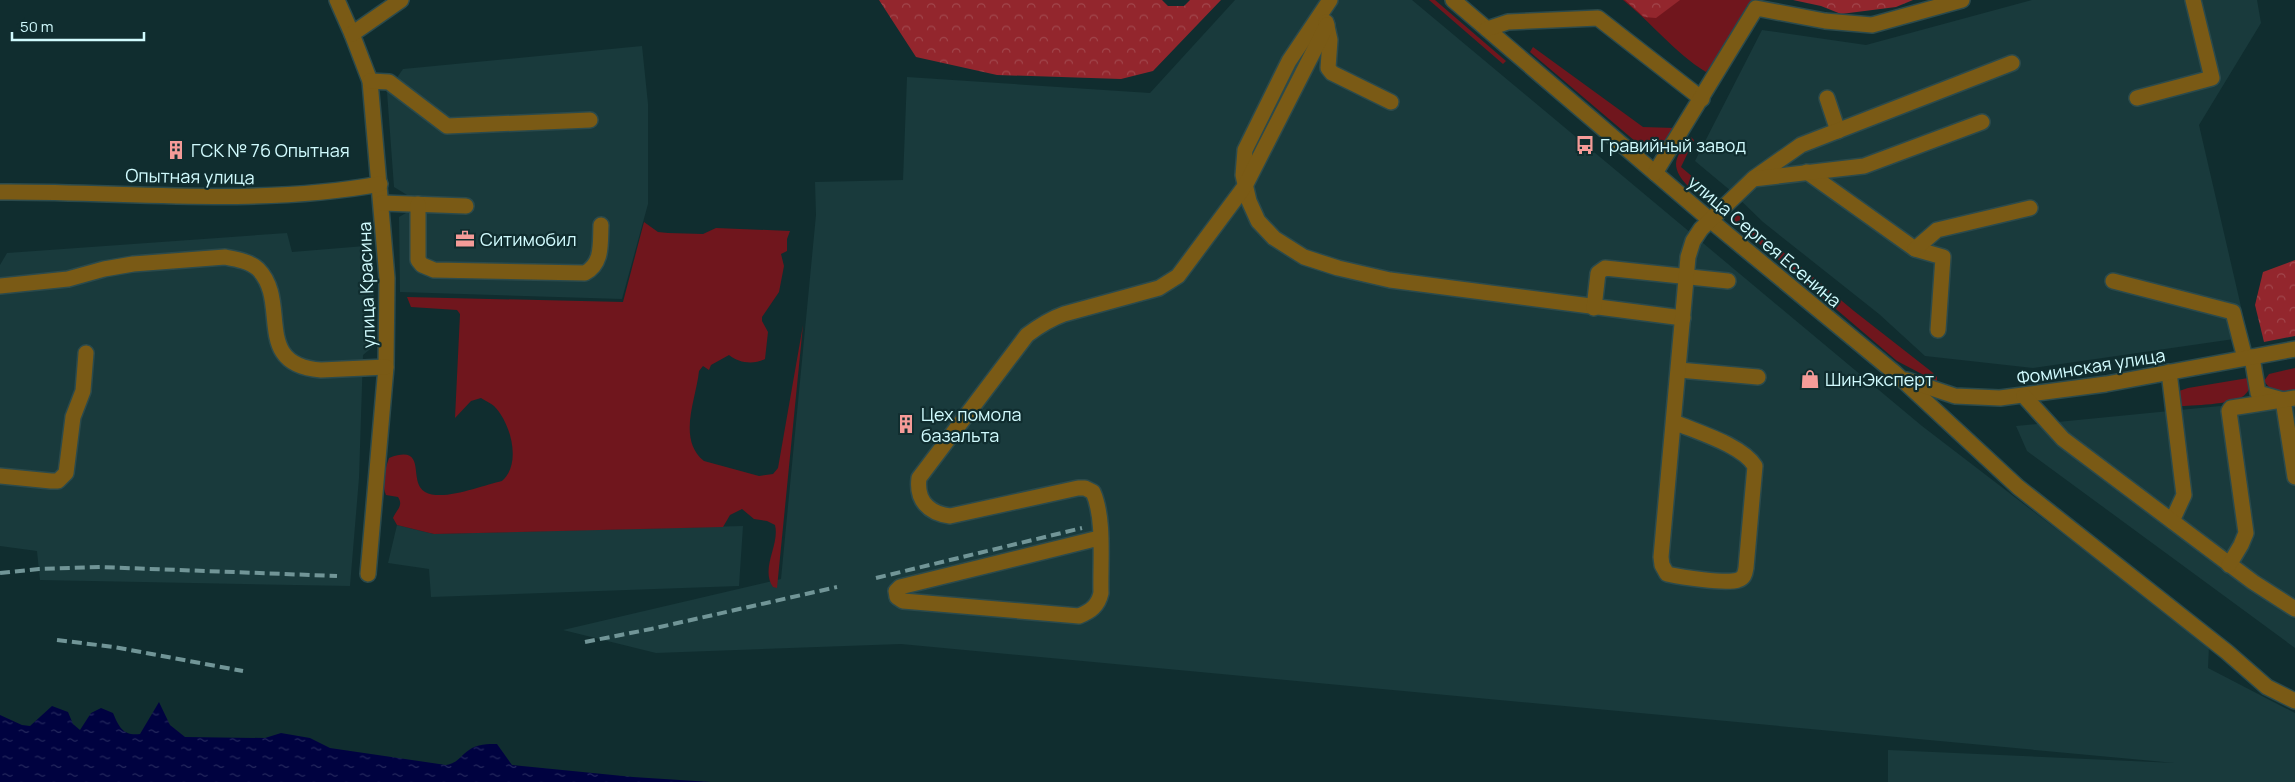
<svg xmlns="http://www.w3.org/2000/svg" width="2295" height="782" font-family="Manrope,sans-serif">
  <style>
    .built { fill: #193a3c }
    .grass { fill: #70161d }
    .forest { fill: url(#forest-crowns) }
    .water { fill: url(#water-ripples) }
    .lines { fill: none; stroke-linecap: round; stroke-linejoin: round }
    .minor-casing { stroke: #2b4a4c; stroke-width: 18 }
    .minor { stroke: #7a5a15; stroke-width: 15 }
    .rail { stroke: #719597; stroke-width: 4; stroke-dasharray: 10 5; stroke-linecap: butt }
    .labels { text-anchor: middle; dominant-baseline: central; stroke-width: 4.5; stroke-linejoin: round; paint-order: stroke }
    .poi-label { font-size: 18px; fill: #d1fbfe; stroke: #102d2f; text-anchor: start }
    .street-label { font-size: 18px; fill: #d1fbfe; stroke: #102d2f }
  </style>
  <defs>
    <pattern id="forest-crowns" width="20" height="18" patternUnits="userSpaceOnUse" patternTransform="scale(1.25)"><rect width="20" height="18" fill="#93262d"/><path d="M2 6a3 3 0 1 1 6 0M12 15a3 3 0 1 1 6 0" fill="none" stroke="#a1464c"/></pattern>
    <pattern id="water-ripples" width="26" height="14" patternUnits="userSpaceOnUse" patternTransform="scale(1.25)"><rect width="26" height="14" fill="#000240"/><path d="M2 4q2-2 4 0t4 0M15 11q2-2 4 0t4 0" fill="none" stroke="#24285d"/></pattern>
  </defs>
  <rect width="100%" height="100%" fill="#102d2f"/>
  <g class="built">
    <path d="M1235 0H1412L1922 426 2209 646 2208 668 2295 713V782H1888V750L2175 763 901 644 656 653 563 630 781 579 816 215 815 182 903 180 907 77 1150 93Z"/>
    <path d="M2032 0H2257L2261 23 2199 125 2248 337 2033 368 1925 356 1879 314 1763 222 1731 191 1695 161 1762 30 1866 45Z"/>
    <path d="M642 46 648 104V204L622 299 400 292 399 217 413 209 412 198 394 187 387 92 403 69Z"/>
    <path d="M287 233 292 252 365 246 373 250 375 345 363 355 359 478 350 586 40 580 37 551 0 546V265L7 253Z"/>
    <path d="M2295 396V648L2027 451 2016 426 2251 403Z"/>
    <path d="M397 525 434 534 743 526 739 586 431 597 429 569 388 563Z"/>
  </g>
  <g class="grass">
    <path d="M1429 0H1435L1506 61 1503 64Z"/>
    <path d="M1623 0H1758L1747 6 1718 56 1706 72C1675 53 1652 23 1623 0Z"/>
    <path d="M1533 47 1643 127 1675 128 1663 147 1654 149 1642 147 1530 52Z"/>
    <path d="M1691 137 1694 140 1681 167 1715 196C1700 200 1676 180 1676 164 1676 155 1686 144 1691 137Z"/>
    <path d="M1735 212 1854 311 1932 372 1937 377V382L1897 361 1735 223 1734 218Z"/>
    <path d="M644 222 658 232 668 233 703 234 716 228 790 231 787 239V251L781 254 784 266 779 292 762 317V321L768 332 765 359C753 365 739 363 729 355L711 365 709 370 703 366 699 371C696 400 677 439 704 461L759 476 773 474 778 468 803 325 777 588 773 587C760 568 780 545 775 525L767 521 754 519 742 509 730 515 723 527 434 534 397 525 393 518C396 510 404 506 398 497L386 495C381 483 385 470 389 458 429 443 407 482 425 492 443 502 483 485 502 481 522 464 511 423 494 406 491 403 485 401 481 398L471 401 455 418 460 314 457 310 411 307 407 297 623 302Z"/>
    <path d="M2295 368V393C2281 393 2272 393 2264 381L2269 374Z"/>
    <path d="M2248 378 2252 381C2251 387 2247 394 2242 397 2232 404 2191 406 2178 406L2176 392 2188 388Z"/>
  </g>
  <g class="forest">
    <path d="M879 0H1162L1168 6H1184L1190 0H1221L1153 71 1121 79 997 75 916 57Z"/>
    <path d="M1625 0H1680L1656 18 1644 17Z"/>
    <path d="M1793 0H1913L1896 7 1841 14 1821 6Z"/>
    <path d="M2295 260V336L2264 342 2255 305 2263 272Z"/>
  </g>
  <path class="water" d="M159 702 170 725 185 737 265 738 281 733 310 738 330 748 446 765C458 763 460 756 469 750 477 744 488 744 497 744L512 765 633 777 711 782H0V715L22 725 30 726 52 706 68 712 73 724 80 730 91 713 101 708 113 713C119 727 123 736 140 734Z"/>
  <g class="lines">
    <g class="minor-casing">
      <g id="minor">
        <path d="M337 0 352 34 370 81 387 278 386 367 368 574"/>
        <path d="M1330 0 1289 61 1245 150 1243 175 1249 201 1258 221 1274 238 1304 257 1338 268 1390 280 1683 318"/>
        <path d="M1453 0 1710 220 1895 373 2018 487 2227 652 2267 687 2295 701"/>
        <path d="M1326 22 1330 40 1328 68 1332 73 1391 102"/>
        <path d="M1487 29 1508 22 1598 18 1702 99"/>
        <path d="M352 34 401 0"/>
        <path d="M370 81 389 82 447 126 590 120"/>
        <path d="M1827 98 1838 131"/>
        <path d="M2137 98 2212 78 2193 0"/>
        <path d="M1807 172 1915 249 1943 257 1938 330"/>
        <path d="M1655 173 1756 8 1825 21 1872 25 1962 0"/>
        <path d="M1754 178 1801 145 2012 63"/>
        <path d="M0 192C127 191 254 207 380 184"/>
        <path d="M382 203 466 206"/>
        <path d="M418 204V260L422 265 434 270 585 273C603 263 600 244 601 225"/>
        <path d="M1915 249 1937 230 2030 208"/>
        <path d="M2113 281 2233 312 2245 358"/>
        <path d="M0 286 68 279 104 269 133 264 225 257C236 259 249 261 258 269 291 302 251 365 321 370L386 367"/>
        <path d="M1594 308 1598 273 1605 268 1728 281"/>
        <path d="M2252 357 2258 393 2283 400 2295 477"/>
        <path d="M1679 370 1758 377"/>
        <path d="M2169 372 2184 495 2172 521"/>
        <path d="M1907 380 1955 396 2000 398 2106 384 2295 349"/>
        <path d="M2024 396 2063 439 2253 582 2295 609"/>
        <path d="M1674 422C1697 432 1742 445 1755 466L1746 568C1745 574 1744 578 1738 580 1725 584 1681 577 1667 574L1662 565 1661 557 1688 257 1693 241 1701 229 1753 179 1864 166 1982 122"/>
        <path d="M0 476 51 481H58L66 473 73 417 83 391 86 353"/>
        <path d="M1099 538 900 587 896 591 897 597 903 601 1079 616C1091 611 1098 606 1101 593 1100 564 1105 519 1093 492L1085 488H1078L950 516C928 513 916 500 919 478L1027 335C1039 326 1050 319 1064 314L1159 288 1178 276 1245 186 1327 25"/>
        <path d="M2229 565 2241 545 2246 533 2229 411 2231 408 2295 398"/>
      </g>
    </g>
    <use href="#minor" class="minor"/>
    <g class="rail">
      <path d="M0 573 39 569 100 567 337 576"/>
      <path d="M876 578 1082 528"/>
      <path d="M57 640 114 647 243 671"/>
      <path d="M585 642 651 629 837 587"/>
    </g>
  </g>
  <defs>
    <g id="bus-bare" transform="scale(1.5)"><path d="M-5-6H5V4H4V6H2V4H-2V6H-4V4H-5ZM-3.5-4V0h7V-4ZM-3.5 1.2v1.5H-2V1.2ZM2 1.2v1.5H3.5V1.2Z" fill="#f59b98" stroke="#102d2f" stroke-width="2.5" paint-order="stroke"/></g>
    <g id="building-bare" transform="scale(1.5)"><path d="M-4-6H4V6H1V3H-1V6H-4ZM-2.5-4.3h1.7v1.8h-1.7ZM.8-4.3h1.7v1.8H.8ZM-2.5-1h1.7V.8h-1.7ZM.8-1h1.7V.8H.8Z" fill="#f59b98" stroke="#102d2f" stroke-width="2.5" paint-order="stroke"/></g>
    <g id="office-bare" transform="scale(1.5)"><path d="M-6-3h4V-5.5h4V-3h4V5H-6ZM-1-4.5V-3h2v-1.5ZM-6 0V1H6V0Z" fill="#f59b98" stroke="#102d2f" stroke-width="2.5" paint-order="stroke"/></g>
    <g id="shop-bare" transform="scale(1.5)"><path d="M-5-2.5h2.3a2.7 3.5 0 0 1 5.4 0H5L5.5 6h-11ZM-1.5-2.5h3a1.5 2.3 0 0 0-3 0Z" fill="#f59b98" stroke="#102d2f" stroke-width="2.5" paint-order="stroke"/></g>
  </defs>
  <g fill-rule="evenodd">
    <use href="#bus-bare" x="1585" y="145"/>
    <use href="#building-bare" x="176" y="150"/>
    <use href="#office-bare" x="465" y="239"/>
    <use href="#shop-bare" x="1810" y="379"/>
    <use href="#building-bare" x="906" y="424"/>
  </g>
  <g class="labels">
    <g class="poi-label">
      <text x="1600" y="145">Гравийный завод</text>
      <text x="191" y="150">ГСК № 76 Опытная</text>
      <text x="480" y="239">Ситимобил</text>
      <text x="1825" y="379">ШинЭксперт</text>
      <text x="921" y="414">Цех помола<tspan x="921" dy="21">базальта</tspan></text>
    </g>
    <g class="street-label">
      <text transform="translate(190 176) rotate(1)">Опытная улица</text>
      <text transform="translate(1765 241) rotate(40)">улица Сергея Есенина</text>
      <text transform="translate(366 285) rotate(-92)">улица Красина</text>
      <text transform="translate(2091 366) rotate(-9)">Фоминская улица</text>
    </g>
  </g>
  <path d="M12 32v8h132v-8" fill="none" stroke="#d1fbfe" stroke-width="2.5"/>
  <text x="20" y="32" font-size="15" fill="#d1fbfe" stroke="#102d2f" stroke-width="4" paint-order="stroke">50 m</text>
</svg>
